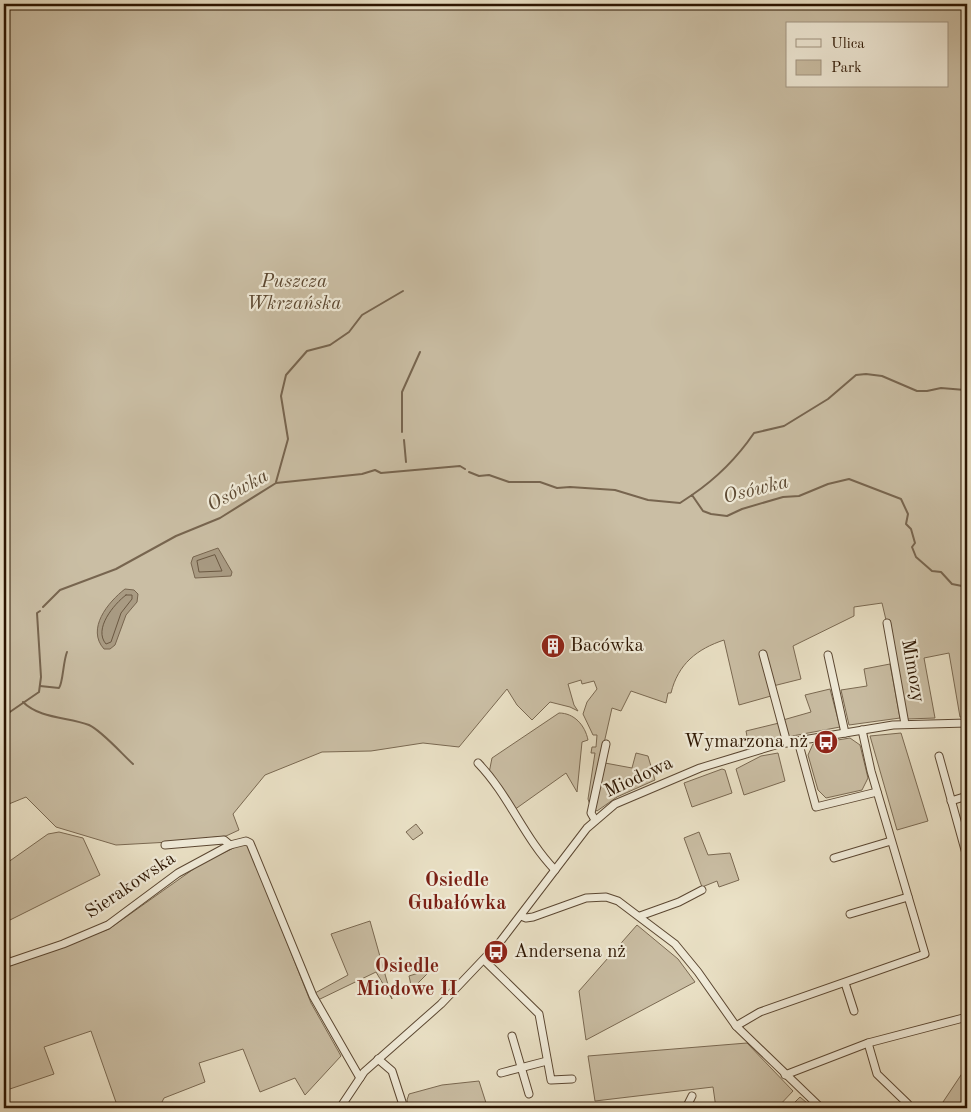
<svg xmlns="http://www.w3.org/2000/svg" width="971" height="1112" font-family="'Old Standard TT',serif">
  <style>
    .green { fill: #cabea4; stroke: #7a6952; fill-rule: evenodd }
    .water { fill: #a99b83; stroke: #77654f }
    .lines { fill: none; stroke-linecap: round; stroke-linejoin: round }
    .shore { stroke: #6a5842; stroke-width: 1 }
    .stream { stroke: #77654f; stroke-width: 2 }
    .minor-casing { stroke: #5b4732; stroke-width: 9 }
    .minor { stroke: #f1ecda; stroke-width: 7 }
    .labels { text-anchor: middle; dominant-baseline: central; stroke-width: 4.5; stroke-linejoin: round; paint-order: stroke }
    .park-label { font-size: 19px; font-style: italic; fill: #5b4731; stroke: #f1ecda }
    .poi-label { font-size: 19px; fill: #2b1400; stroke: #f1ecda; text-anchor: start }
    .street-label { font-size: 19px; fill: #2b1400; stroke: #f1ecda }
    .water-label { font-size: 20px; font-style: italic; fill: #5d4a34; stroke: #f1ecda }
    .neighbourhood-label { font-size: 20px; font-weight: bold; fill: #7a1f14; stroke: #f1ecda }
  </style>
  <rect width="100%" height="100%" fill="#eae1c6"/>
  <filter id="stains"><feTurbulence type="fractalNoise" baseFrequency=".004" numOctaves="4"/><feColorMatrix values="0 0 0 0 .2 0 0 0 0 .09 0 0 0 0 .02 0 0 0 .5 -.17"/></filter>
  <radialGradient id="worn" r=".72"><stop offset=".6" stop-color="#630" stop-opacity="0"/><stop offset="1" stop-color="#630" stop-opacity=".3"/></radialGradient>
  <g class="green">
    <path d="M4 4H967V718L960 717 949 653 924 658 935 718 907 719 890 620H886L882 603 854 607V616L793 646 801 679 769 687 771 696 739 705 724 640C697 649 678 664 671 693H668L666 703 631 691 621 711 612 708 590 805 588 799 595 753H591L592 747H596L597 735H593L583 714 587 702 597 689 594 681 582 684 581 680 568 684 574 705 578 711 570 707 550 702 532 720 517 705 507 689 459 747 423 743 371 751 322 752 265 775 233 814 239 830 226 836 170 842 116 845 56 827 26 797 4 806ZM787 24H947V86H787Z"/>
    <path d="M890 664 900 718 849 725 841 690 867 686 864 669Z"/>
    <path d="M830 689 840 727 787 737 783 720 811 712 805 695Z"/>
    <path d="M559 713C574 713 585 725 588 740L582 742 577 792 566 773 514 810 489 773 492 758Z"/>
    <path d="M779 723 783 738 749 747 746 731Z"/>
    <path d="M901 733 928 821 897 830 870 736Z"/>
    <path d="M850 738 860 745 868 778 862 790 826 798 818 790 808 755 813 744Z"/>
    <path d="M636 753 648 756 655 780 617 797 597 811 594 809 605 763 632 768Z"/>
    <path d="M778 753 785 781 744 795 736 769 761 756Z"/>
    <path d="M722 769 725 770 732 793 692 807 684 783Z"/>
    <path d="M416 824 423 833 413 840 406 832Z"/>
    <path d="M59 832 83 838 100 875 8 921 10 957 4 959V865L48 834Z"/>
    <path d="M699 832 708 855 730 853 739 880 719 887 717 881 702 887 684 838Z"/>
    <path d="M244 843 248 844 311 1003 341 1056 305 1095 295 1078 260 1092 243 1049 199 1063 205 1082 164 1098 159 1108H118L91 1031 44 1047 54 1074 4 1091V968L109 929 202 863Z"/>
    <path d="M370 921 392 999 376 972 318 1000 315 993 348 975 331 934Z"/>
    <path d="M637 925 678 959 695 982 586 1040 579 991Z"/>
    <path d="M428 970 429 972 415 986 411 985 409 976Z"/>
    <path d="M747 1043 793 1091 777 1108H716L713 1087 595 1101 588 1056Z"/>
    <path d="M967 1066V1108H939Z"/>
    <path d="M479 1081 487 1106 480 1108H409L407 1100 409 1094 442 1085Z"/>
    <path d="M800 1097 813 1108H789Z"/>
  </g>
  <g class="water">
    <path d="M218 548 232 572 231 576 195 578 191 563 193 557Z"/>
    <path d="M125 589 134 590 138 594 137 602 126 615 115 645 110 649H104C86 629 108 602 125 589Z"/>
  </g>
  <g class="lines">
    <g class="shore">
      <path d="M215 555 222 571 199 572 197 561Z"/>
      <path d="M126 595H132V599L121 613 111 642 106 644C93 629 114 604 126 595Z"/>
    </g>
    <g class="stream">
      <path d="M402 432V392L420 352"/>
      <path d="M404 440 406 462"/>
      <path d="M469 472 479 476 489 475 509 482H540L557 488 570 487 615 490 648 500 680 503 692 495 703 511 711 514 727 516 742 509 783 497 799 496 828 484 849 479 901 499 908 514 906 524 911 529 915 543 912 547 916 557 932 571 941 572 952 584 967 587"/>
      <path d="M276 482 288 439 281 396 286 375 307 351 330 345 349 332 362 315 403 291"/>
      <path d="M692 495C717 478 737 458 754 433L784 426 828 399 856 375 866 374 882 376 917 391H927L941 388 965 390 967 386"/>
      <path d="M43 607 60 590 116 569 176 536 220 518 276 483 362 474 375 470 381 473 460 466 465 469"/>
      <path d="M40 686 59 688C63 683 63 662 67 652"/>
      <path d="M23 702C40 719 69 717 89 725 102 731 122 754 133 764"/>
      <path d="M4 716 39 692 41 677 37 613 40 611"/>
    </g>
    <g class="minor-casing">
      <g id="minor">
        <path d="M887 623 905 724"/>
        <path d="M763 654 787 743"/>
        <path d="M828 655 845 733"/>
        <path d="M798 741 816 807 877 792"/>
        <path d="M939 756 967 857"/>
        <path d="M478 763C509 795 524 838 555 870"/>
        <path d="M951 801 967 796"/>
        <path d="M595 820 591 813 606 744"/>
        <path d="M165 845 224 840 230 845"/>
        <path d="M834 858 891 841"/>
        <path d="M850 914 908 897"/>
        <path d="M521 916 526 918 533 917 586 898 606 897 618 901 675 944 698 972 736 1026 821 1108"/>
        <path d="M640 916 679 902 702 890"/>
        <path d="M484 960 539 1014 551 1080 572 1079"/>
        <path d="M4 964 63 944 108 925 178 873 230 845 246 841 250 843 313 996 360 1078"/>
        <path d="M845 983 854 1011"/>
        <path d="M736 1026 760 1012 925 954 871 771 862 730"/>
        <path d="M512 1036 529 1094"/>
        <path d="M868 1043 877 1074 908 1104"/>
        <path d="M378 1059 392 1071 404 1108"/>
        <path d="M501 1073 547 1061"/>
        <path d="M785 1075 868 1043 967 1017"/>
        <path d="M340 1108 364 1072 441 1004 500 942 587 828 615 804 700 768 779 744 893 725 967 723"/>
        <path d="M686 1108 692 1096"/>
      </g>
    </g>
    <use href="#minor" class="minor"/>
  </g>
  <defs>
    <g id="building-disc" transform="scale(1.25)"><circle r="9.5" fill="#8f2418" stroke="#f1ecda"/><path d="M-4-6H4V6H1V3H-1V6H-4ZM-2.5-4.3h1.7v1.8h-1.7ZM.8-4.3h1.7v1.8H.8ZM-2.5-1h1.7V.8h-1.7ZM.8-1h1.7V.8H.8Z" fill="#fff"/></g>
    <g id="bus-disc" transform="scale(1.25)"><circle r="9.5" fill="#8f2418" stroke="#f1ecda"/><path d="M-5-6H5V4H4V6H2V4H-2V6H-4V4H-5ZM-3.5-4V0h7V-4ZM-3.5 1.2v1.5H-2V1.2ZM2 1.2v1.5H3.5V1.2Z" fill="#fff"/></g>
  </defs>
  <g fill-rule="evenodd">
    <use href="#building-disc" x="553" y="646"/>
    <use href="#bus-disc" x="826" y="742"/>
    <use href="#bus-disc" x="496" y="952"/>
  </g>
  <g class="labels">
    <g class="park-label">
      <text x="294" y="282">Puszcza<tspan x="294" dy="22">Wkrzańska</tspan></text>
    </g>
    <g class="poi-label">
      <text x="570" y="646">Bacówka</text>
      <text x="808" y="742" text-anchor="end">Wymarzona nż</text>
      <text x="514" y="952">Andersena nż</text>
    </g>
    <g class="street-label">
      <text transform="translate(912 671) rotate(80)">Mimozy</text>
      <text transform="translate(639 778) rotate(-25)">Miodowa</text>
      <text transform="translate(131 886) rotate(-34)">Sierakowska</text>
    </g>
    <g class="water-label">
      <text transform="translate(756 490) rotate(-14)">Osówka</text>
      <text transform="translate(238 491) rotate(-29)">Osówka</text>
    </g>
    <g class="neighbourhood-label">
      <text x="457" y="881">Osiedle<tspan x="457" dy="23">Gubałówka</tspan></text>
      <text x="407" y="967">Osiedle<tspan x="407" dy="23">Miodowe II</tspan></text>
    </g>
  </g>
  <rect width="971" height="1112" fill="none" stroke="#eae1c6" stroke-width="20"/>
  <rect x="5" y="5" width="961" height="1102" fill="none" stroke="#2b1400" stroke-width="2.5"/>
  <rect x="10" y="10" width="951" height="1092" fill="none" stroke="#2b1400"/>
  <rect x="786" y="22" width="162" height="65" fill="#f1ecda" stroke="#a29683"/>
  <rect x="796" y="39" width="25" height="8" fill="#f1ecda" stroke="#a29683"/>
  <text x="831" y="48" font-size="15" fill="#2b1400">Ulica</text>
  <rect x="796" y="60" width="25" height="15" fill="#cabea4" stroke="#a29683"/>
  <text x="831" y="72" font-size="15" fill="#2b1400">Park</text>
  <rect width="100%" height="100%" filter="url(#stains)"/>
  <rect width="100%" height="100%" fill="url(#worn)"/>
</svg>
